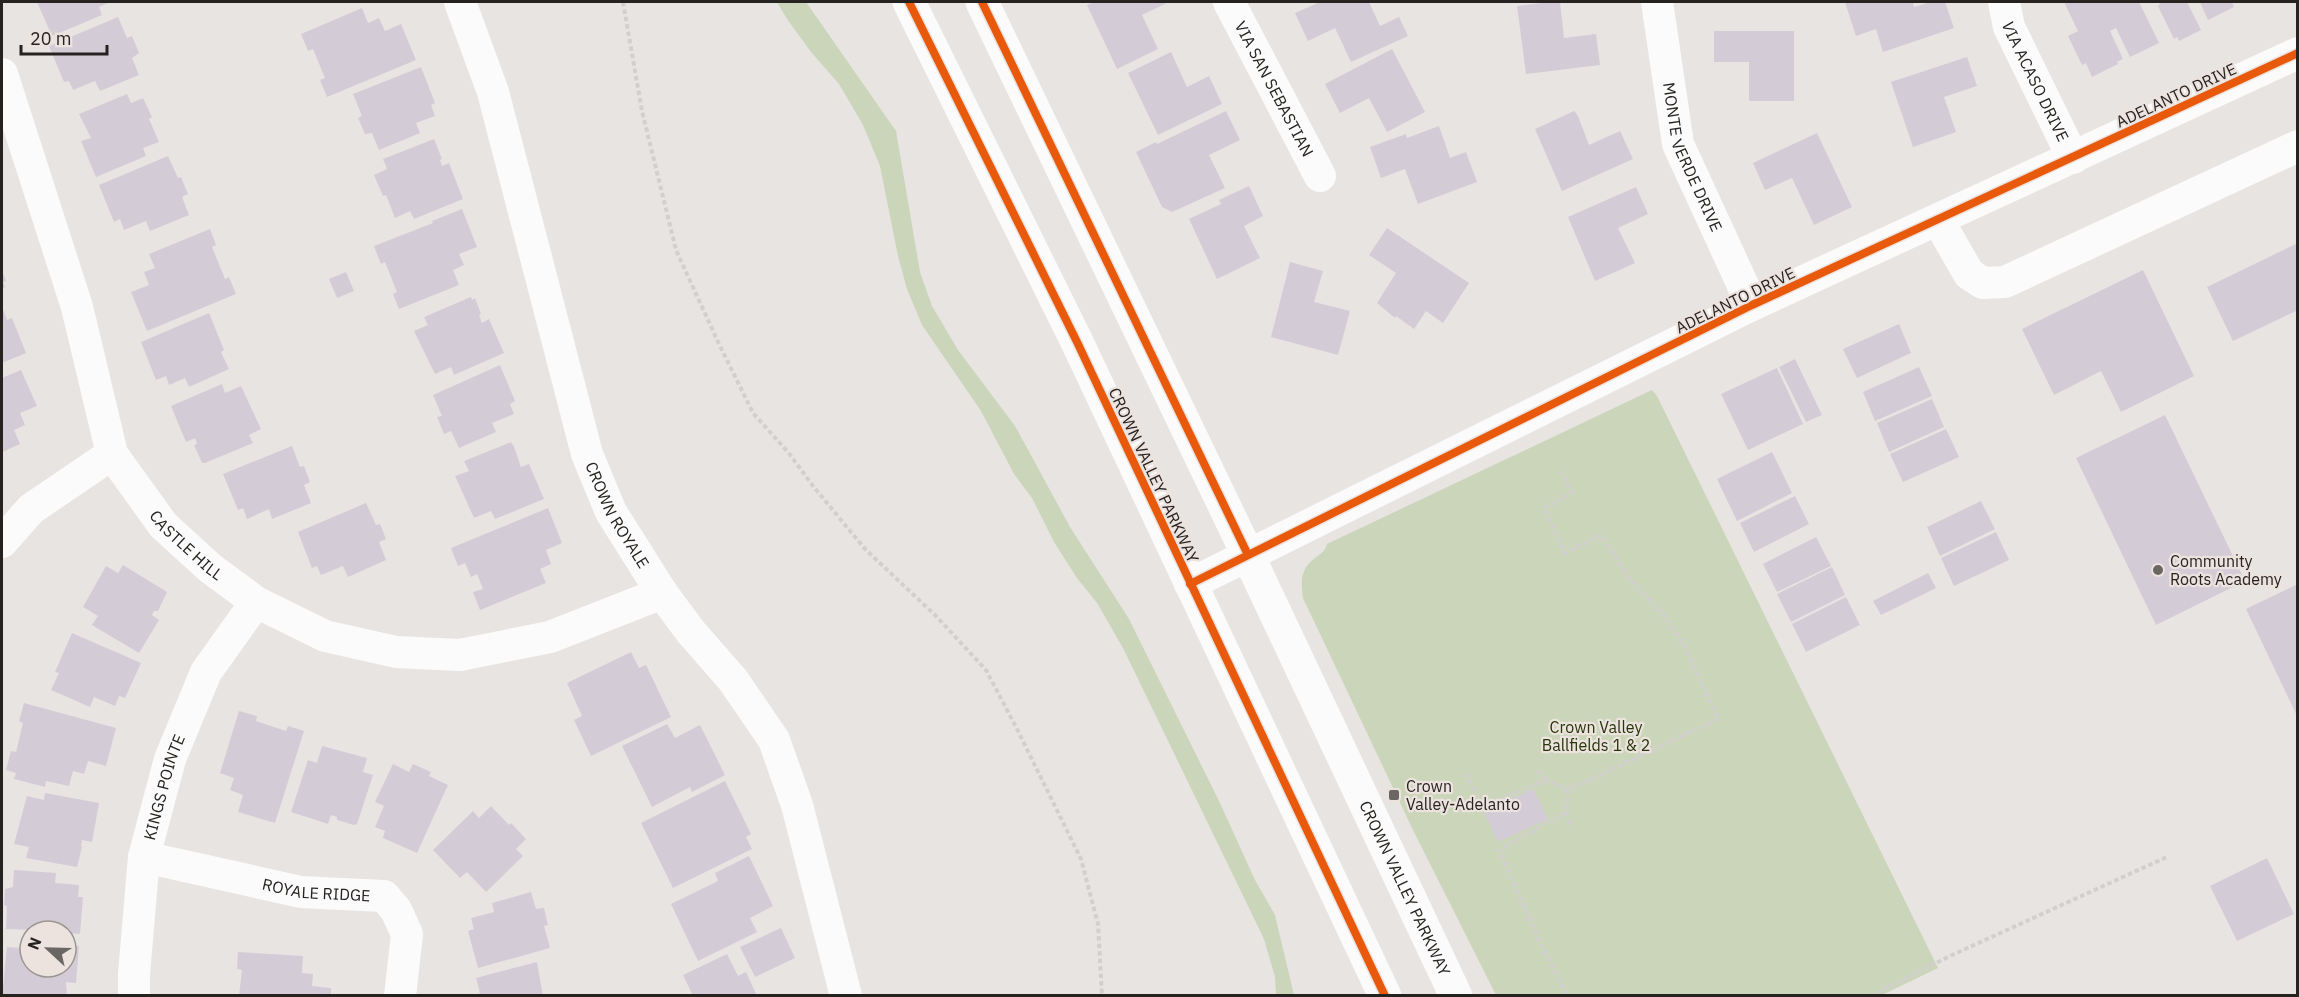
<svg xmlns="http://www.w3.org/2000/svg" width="2299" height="997" font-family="'IBM Plex Sans',sans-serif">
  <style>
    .green { fill: #cbd5ba }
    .building { fill: #d3ccd7 }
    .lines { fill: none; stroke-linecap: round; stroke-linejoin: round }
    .path { stroke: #d1d0ce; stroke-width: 4; stroke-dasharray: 4.5 3; stroke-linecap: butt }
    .minor { stroke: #fcfbfb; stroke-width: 32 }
    .major { stroke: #fcfbfb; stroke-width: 33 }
    .cycleway-casing { stroke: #ece3de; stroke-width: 11 }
    .cycleway { stroke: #e8590c; stroke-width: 8 }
    .poi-dot { fill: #696664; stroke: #ece3de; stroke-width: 2 }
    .labels { text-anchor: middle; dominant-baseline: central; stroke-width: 4.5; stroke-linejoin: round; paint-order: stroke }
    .street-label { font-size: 16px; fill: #252220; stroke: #ece3de }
    .poi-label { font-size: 16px; fill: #252220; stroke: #ece3de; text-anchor: start }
    .park-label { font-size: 16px; fill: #26360a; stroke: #ece3de }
  </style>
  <rect width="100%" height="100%" fill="#e8e4e2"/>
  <g class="green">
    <path d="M777 2H806L896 131 920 272 932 306 958 350 1015 426 1070 527 1129 619 1220 803 1255 880 1275 915 1294 995H1276L1275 977 1264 939 1123 648 1097 603 1077 578 1054 542 1032 498 1014 474 981 411 922 325 907 289 898 256 880 166 863 125 839 84 811 52 787 19Z"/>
    <path d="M1652 390 1657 396 1938 968 1882 995H1496L1413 830 1303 598C1301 582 1300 569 1315 558 1321 553 1325 552 1327 544Z"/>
  </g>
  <g class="building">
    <path d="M37 2H110L99 7 102 15 52 36Z"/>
    <path d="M1094 2H1169L1142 15 1158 49 1117 69 1087 5Z"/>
    <path d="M1320 2H1369L1380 26 1399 17 1408 36 1351 62 1335 28 1308 41 1295 13Z"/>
    <path d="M1550 2H1560L1564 38 1596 34 1600 65 1526 74 1517 6Z"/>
    <path d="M1845 2H1913L1914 7 1931 2H1945L1954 28 1883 52 1876 29 1856 36Z"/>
    <path d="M2064 2H2139L2159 43 2130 57 2116 28 2110 31 2123 59 2117 62 2118 64 2092 77 2086 63 2082 65 2068 36 2078 31Z"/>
    <path d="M2159 2H2187L2201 30 2179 41 2177 37 2174 39 2158 6 2160 4Z"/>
    <path d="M2200 2H2232L2234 7 2208 20Z"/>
    <path d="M362 8 368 23 379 18 385 31 401 24 416 60 327 97 320 80 325 78 313 49 308 51 301 34Z"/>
    <path d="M118 17 127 38 132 36 139 53 132 58 139 75 100 91 95 81 73 90 69 81 64 82 49 46Z"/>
    <path d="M1714 31H1794V101H1749V62H1714Z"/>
    <path d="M1392 49 1425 112 1387 132 1369 98 1340 113 1325 84Z"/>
    <path d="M1171 52 1187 87 1209 76 1222 104 1158 135 1128 73Z"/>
    <path d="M1967 57 1977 86 1944 97 1956 132 1913 147 1891 82Z"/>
    <path d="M421 67 435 103 431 105 435 116 416 123 420 133 379 150 372 133 365 134 358 118 362 116 353 94Z"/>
    <path d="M127 94 131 103 143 98 152 117 149 119 159 142 143 148 146 156 96 177 81 141 91 138 79 114Z"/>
    <path d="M1226 111 1240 140 1209 155 1225 188 1172 212 1162 207 1136 152 1156 142 1157 144Z"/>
    <path d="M1574 111 1578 116 1589 145 1620 131 1633 159 1562 191 1535 129Z"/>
    <path d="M1439 126 1450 158 1466 152 1477 182 1418 204 1405 169 1381 178 1370 147 1406 134 1407 138Z"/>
    <path d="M1817 133 1852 207 1814 225 1792 178 1765 190 1753 163Z"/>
    <path d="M434 139 442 159 440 160 442 166 449 163 463 199 414 219 410 211 395 218 386 195 383 196 374 175 387 169 383 159Z"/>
    <path d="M168 156 178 178 181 177 188 194 182 197 189 215 150 231 146 221 124 230 120 219 114 222 99 185Z"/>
    <path d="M1249 186 1263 216 1244 226 1260 258 1217 279 1189 219 1221 204 1219 200Z"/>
    <path d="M1636 187 1648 214 1618 228 1635 263 1595 281 1568 217Z"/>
    <path d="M462 209 477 247 459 254 464 265 453 270 459 285 399 309 393 294 397 292 385 262 381 264 374 246 433 223 432 221Z"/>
    <path d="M1387 228 1469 283 1443 323 1426 311 1414 329 1396 316 1395 318 1377 303 1396 273 1369 255Z"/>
    <path d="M210 229 216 245 212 247 225 279 229 277 236 294 147 331 131 292 149 285 144 272 155 268 149 254Z"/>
    <path d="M2298 243V310L2233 341 2207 287Z"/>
    <path d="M1290 262 1323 271 1314 302 1350 311 1338 355 1271 337Z"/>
    <path d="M2 270 6 281 3 282 5 287 2 289Z"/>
    <path d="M2143 270 2194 376 2121 412 2101 371 2054 395 2022 329Z"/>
    <path d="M346 272 354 291 337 298 329 279Z"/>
    <path d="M471 297 472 300 475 298 481 314 479 315 482 323 489 319 504 353 454 375 451 367 435 374 414 331 428 325 424 317Z"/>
    <path d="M2 307 7 320 12 318 26 353 2 363Z"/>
    <path d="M209 313 224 350 221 352 229 369 189 387 185 378 169 385 166 376 156 380 141 342Z"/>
    <path d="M1899 324 1911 353 1857 378 1843 349Z"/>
    <path d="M1795 359 1822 415 1806 422 1779 367Z"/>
    <path d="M500 365 515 401 510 404 514 414 492 423 496 432 459 448 451 431 444 434 437 417 442 416 433 395Z"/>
    <path d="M1919 367 1932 396 1875 421 1863 392Z"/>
    <path d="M1777 368 1803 424 1748 450 1721 394Z"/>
    <path d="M21 370 37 406 20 413 25 425 14 430 20 444 2 452V378Z"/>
    <path d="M222 384 225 393 241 386 261 429 249 435 253 443 205 463H202L194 445 197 444 195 438 186 442 171 406Z"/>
    <path d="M1932 399 1944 427 1889 452 1877 423Z"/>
    <path d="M2165 415 2245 581 2156 625 2076 458Z"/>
    <path d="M1946 429 1959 457 1903 482 1890 454Z"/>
    <path d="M511 442 512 445 513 444 521 467 529 464 544 499 495 519 491 511 474 518 455 476 469 471 464 461Z"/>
    <path d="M292 446 300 467 304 466 310 482 304 485 311 503 272 519 269 509 247 519 243 508 238 510 223 474Z"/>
    <path d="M1772 452 1792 493 1737 521 1717 479Z"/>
    <path d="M1795 496 1809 524 1754 552 1740 523Z"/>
    <path d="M1981 501 1995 529 1940 556 1927 527Z"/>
    <path d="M366 503 376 525 380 524 386 539 379 542 386 560 348 577 343 566 321 575 317 566 312 568 298 532Z"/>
    <path d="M548 508 562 543 546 550 551 564 540 569 546 583 480 610 473 592 483 589 477 574 471 577 465 563 458 566 451 548Z"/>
    <path d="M1996 532 2009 560 1954 586 1941 558Z"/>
    <path d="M1816 537 1831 566 1777 592 1763 564Z"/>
    <path d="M123 565 167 592 158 611H154L152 615 159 620 139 653 92 625 98 616 83 607 106 566 118 573Z"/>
    <path d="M1832 567 1845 595 1791 622 1777 594Z"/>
    <path d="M1928 573 1936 588 1881 615 1873 601Z"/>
    <path d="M2298 584V718L2246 609Z"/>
    <path d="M1846 597 1860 625 1806 652 1792 624Z"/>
    <path d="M72 633 141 663 125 698 119 696 115 706 94 697 90 707 51 690 59 673 55 672Z"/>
    <path d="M631 652 639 668 646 665 671 717 591 756 574 720 582 716 567 683Z"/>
    <path d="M24 703 116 728 106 766 88 761 84 774 73 771 69 786 46 781 45 787 14 779 16 773 6 770 11 751 16 752 23 723 19 721Z"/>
    <path d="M239 711 257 716 256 721 286 731 288 726 304 731 275 823 238 812 243 795 230 790 234 778 220 773Z"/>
    <path d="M667 724 675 738 700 725 725 775 692 792 690 787 652 807 622 746Z"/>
    <path d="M322 746 367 758 363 772 373 775 357 824 354 825 337 820V817L331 815 328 824 291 812 308 760 317 763Z"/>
    <path d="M393 764 409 772 413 764 431 772 429 776 448 785 417 853 383 838 385 831 375 827 384 806 375 802Z"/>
    <path d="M725 781 751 834 746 837 752 849 673 888 641 823Z"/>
    <path d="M1533 789 1548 819 1498 842 1484 812Z"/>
    <path d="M45 793 99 803 92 842 82 840 81 847H82L77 867 26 858 29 847 14 844 27 796 44 800Z"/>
    <path d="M491 806 509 825 511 823 526 839 516 849 523 856 486 892 467 872 460 878 433 850 473 811 479 818Z"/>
    <path d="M749 856 773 906 750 918 757 932 698 961 671 904 718 881 715 873Z"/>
    <path d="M2267 858 2294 914 2237 941 2210 886Z"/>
    <path d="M14 870 56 873 55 883 79 885 78 897H83L80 934 66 933V931L6 929 7 906 4 905 5 889 13 887Z"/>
    <path d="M531 892 536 909 544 908 548 925 544 926 550 948 478 968 468 931 474 929 471 918 494 912 492 903Z"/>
    <path d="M781 928 795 958 755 977 740 947Z"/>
    <path d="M25 942H30V967H66V945L79 946 76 983 66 982 67 996H2L7 947 24 948Z"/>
    <path d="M238 952 303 956 302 973 313 974 312 986 331 988V996H239L242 970 237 969Z"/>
    <path d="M727 954 738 976 746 972 757 996H693L683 975Z"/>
    <path d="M537 962 543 996H475L480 993 476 978Z"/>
  </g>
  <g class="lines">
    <g class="path">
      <path d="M623 2 642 111 676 250 719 344 753 413 788 452 813 486 865 549 936 616 986 670 1017 729 1081 859 1098 924 1102 996"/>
      <path d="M1538 771 1547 780"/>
      <path d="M1466 773 1481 807 1547 780 1568 790 1718 719 1683 643 1662 613 1630 580 1601 535 1565 553 1544 508 1572 492 1560 472"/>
      <path d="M1568 790 1566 812 1571 828"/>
      <path d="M1566 812 1499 850 1543 949 1568 996"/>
      <path d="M1870 996 1950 956 2169 856"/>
    </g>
    <g class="minor">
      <path id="s1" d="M460 2 493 92 587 454 611 512 662 593 691 632 733 680 774 740 797 805 846 996"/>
      <path id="s2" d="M1229 2 1320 176"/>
      <path id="s3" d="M1657 2 1678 144 1752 305"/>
      <path id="s4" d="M2004 2 2009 27 2073 158"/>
      <path id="s5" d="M2 74 77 307 112 454 163 525 210 568 256 602 325 636 396 652 460 655 550 637 662 593"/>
      <path d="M1938 220 1969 274 1983 283 2005 282 2298 146"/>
      <path d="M2 542 31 509 112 454"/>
      <path d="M1190 584 1752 305 2298 53"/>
      <path id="s6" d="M144 857 301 892 384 896 396 910 407 934 400 996"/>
      <path id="s7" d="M134 996V974L144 857 170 759 206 672 256 602"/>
    </g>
    <g class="major">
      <path d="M909 2 1078 344 1385 996"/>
      <path id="s8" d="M982 2 1248 555 1456 996"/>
    </g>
    <g class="cycleway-casing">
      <g id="cycleway">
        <path d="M909 2 1078 344 1385 996"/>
        <path d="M982 2 1248 555"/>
        <path d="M1190 584 1752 305 2298 53"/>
      </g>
    </g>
    <use href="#cycleway" class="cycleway"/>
  </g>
  <g class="poi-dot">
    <circle cx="2158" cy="570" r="6"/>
    <rect x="1388" y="789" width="12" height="12" rx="3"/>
  </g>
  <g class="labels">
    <g class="street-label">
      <text stroke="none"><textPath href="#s4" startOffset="86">VIA ACASO DRIVE</textPath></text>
      <text stroke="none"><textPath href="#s2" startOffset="98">VIA SAN SEBASTIAN</textPath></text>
      <text transform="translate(2176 95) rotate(-25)">ADELANTO DRIVE</text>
      <text stroke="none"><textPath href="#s3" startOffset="160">MONTE VERDE DRIVE</textPath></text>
      <text transform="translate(1735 300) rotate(-26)">ADELANTO DRIVE</text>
      <text transform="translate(1154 475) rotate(65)">CROWN VALLEY PARKWAY</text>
      <text stroke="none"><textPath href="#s1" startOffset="538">CROWN ROYALE</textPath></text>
      <text stroke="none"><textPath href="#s5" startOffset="514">CASTLE HILL</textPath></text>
      <text stroke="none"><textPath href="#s7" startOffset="212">KINGS POINTE</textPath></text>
      <text stroke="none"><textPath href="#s8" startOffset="982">CROWN VALLEY PARKWAY</textPath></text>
      <text stroke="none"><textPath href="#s6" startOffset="176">ROYALE RIDGE</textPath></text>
    </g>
    <g class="poi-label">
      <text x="2170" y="561">Community<tspan x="2170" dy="18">Roots Academy</tspan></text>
      <text x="1406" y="786">Crown<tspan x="1406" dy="18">Valley-Adelanto</tspan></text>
    </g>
    <g class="park-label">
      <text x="1596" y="727">Crown Valley<tspan x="1596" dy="18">Ballfields 1 &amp; 2</tspan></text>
    </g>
  </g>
  <rect width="2299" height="997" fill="none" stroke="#252220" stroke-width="6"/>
  <g transform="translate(48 949) rotate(292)"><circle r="28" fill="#ece3de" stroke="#9c9692" stroke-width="1.5"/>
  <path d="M0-4.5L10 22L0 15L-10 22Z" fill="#696664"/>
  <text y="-9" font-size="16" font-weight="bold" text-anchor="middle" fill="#252220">N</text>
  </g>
  <path d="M21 45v9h86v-9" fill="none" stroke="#252220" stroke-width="3"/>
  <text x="30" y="45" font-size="18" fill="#252220" stroke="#ece3de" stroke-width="4.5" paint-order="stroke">20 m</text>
</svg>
